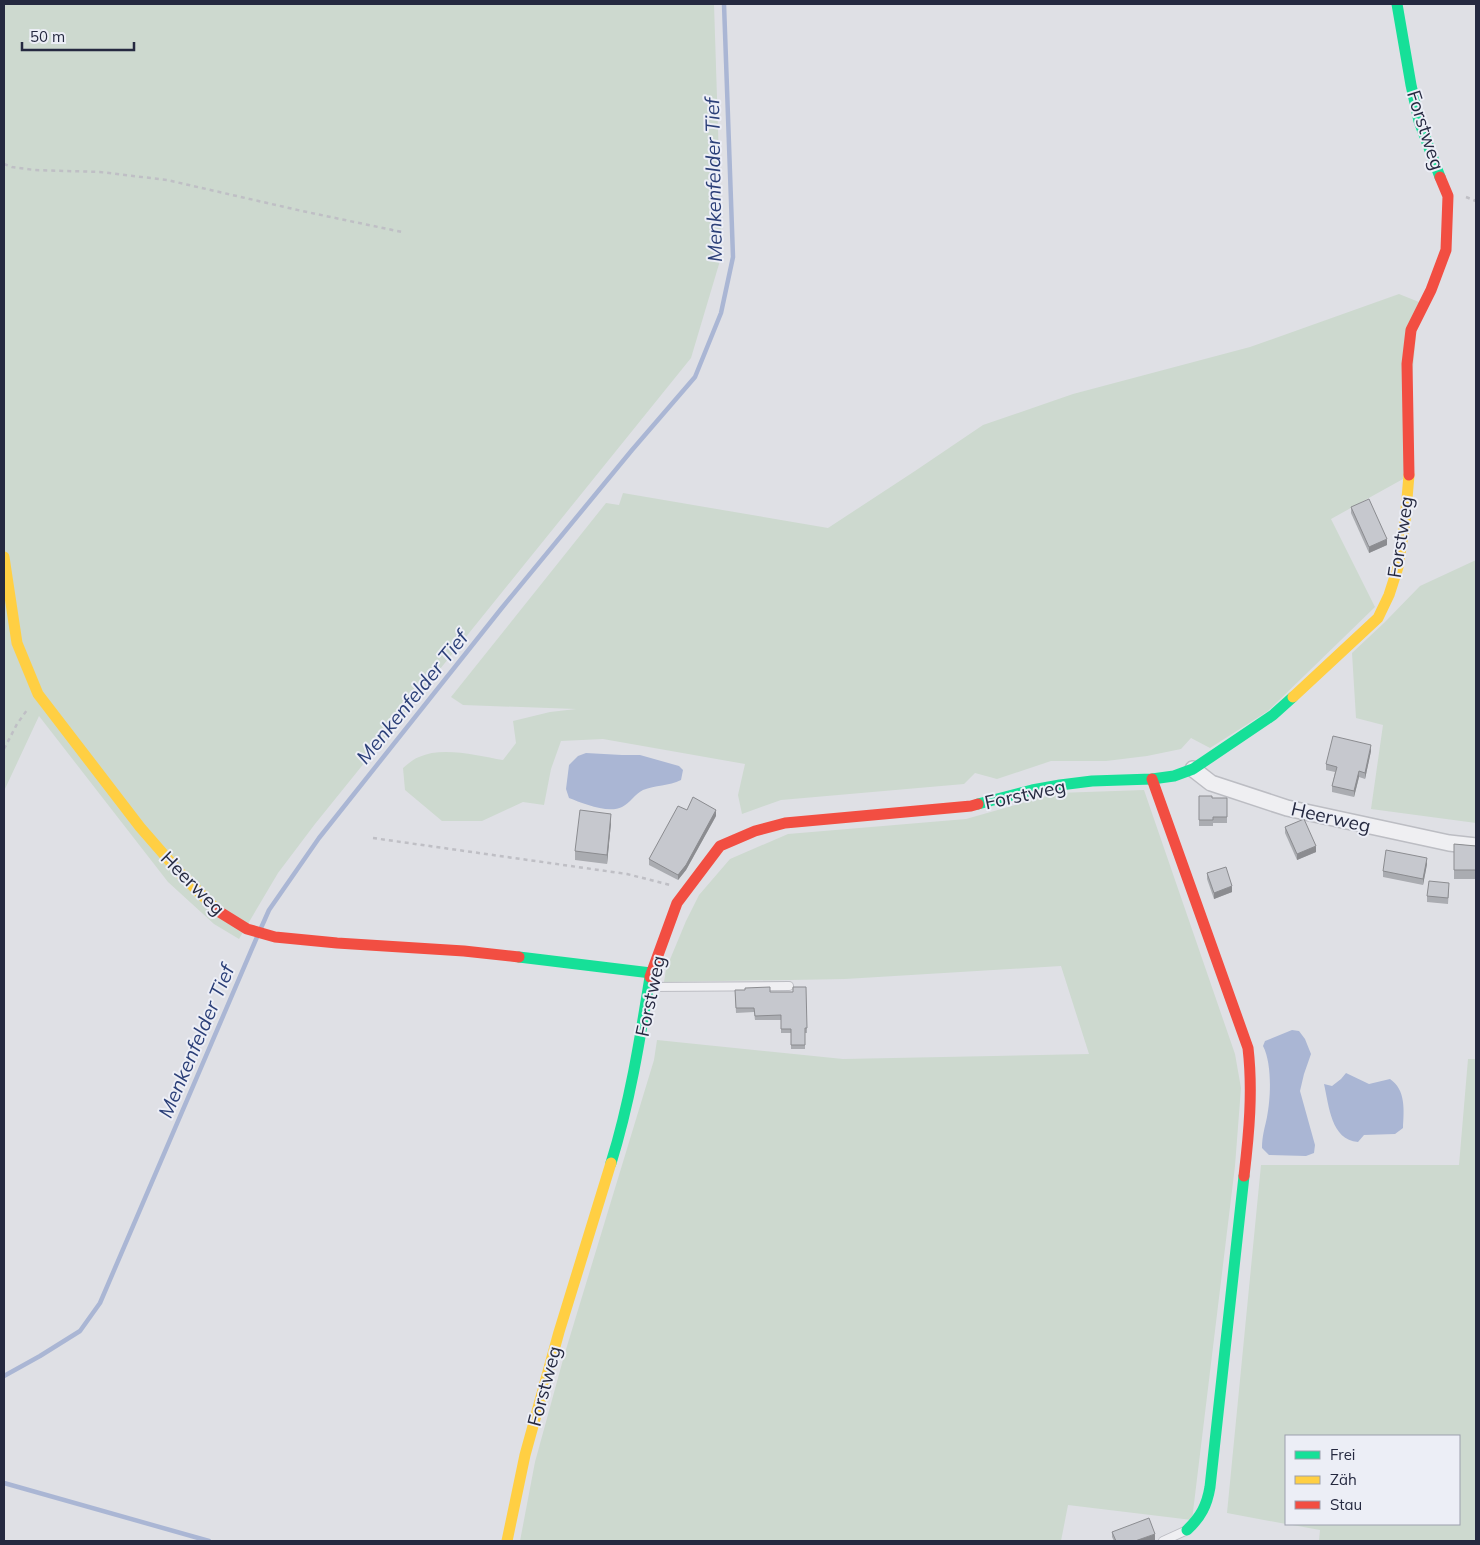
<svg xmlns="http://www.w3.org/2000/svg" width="1480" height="1545" font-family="Mulish,sans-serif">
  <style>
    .green { fill: #cdd9cf }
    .water { fill: #aab6d4 }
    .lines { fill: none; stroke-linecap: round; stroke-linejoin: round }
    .stream { stroke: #aab6d4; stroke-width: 4.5 }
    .lane-casing { stroke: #bcbdc3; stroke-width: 10 }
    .street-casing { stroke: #bcbdc3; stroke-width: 18 }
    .path { stroke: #bfbfc5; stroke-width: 2.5; stroke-dasharray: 4 4; stroke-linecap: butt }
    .lane { stroke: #efeff2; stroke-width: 8 }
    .street { stroke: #efeff2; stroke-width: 15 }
    .fast { stroke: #16e098; stroke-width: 11 }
    .slow { stroke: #ffcf43; stroke-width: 11 }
    .jam { stroke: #f24e42; stroke-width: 11 }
    .wall { fill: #aaacb1 }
    .shaded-wall { fill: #8b8c90 }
    .building { fill: #c6c8ce; stroke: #8b8c90 }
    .labels { text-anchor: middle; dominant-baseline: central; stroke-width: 4; stroke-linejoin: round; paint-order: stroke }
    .street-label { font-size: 19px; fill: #252940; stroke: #eceef6 }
    .water-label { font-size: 20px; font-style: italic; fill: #2b3f78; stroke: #eceef6 }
  </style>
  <rect width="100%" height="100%" fill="#dfe0e5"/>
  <g class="green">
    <path d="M4 4H714L722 254 691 358 315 824 278 873 239 939 214 924 168 882 39 716 4 791Z"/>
    <path d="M1399 294 1419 302 1403 479 1331 519 1375 607 1268 711 1210 748 1191 738 1181 749 1147 756 1106 761H1051L997 779 975 773 964 784 781 800 742 814 738 795 745 764 603 739 561 741 551 769 544 805 523 802 482 821H442L405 790 403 768C408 764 413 759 419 757 443 746 478 756 503 760L516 743 513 721 550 712 576 709 463 705 451 697 606 503 619 505 623 493 828 528 915 471 983 425 1073 394 1250 347Z"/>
    <path d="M1476 560V823L1371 809 1383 725 1356 718 1352 653 1385 622 1420 586Z"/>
    <path d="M1144 790 1235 1054 1241 1088 1235 1166 1192 1520 1068 1505 1061 1541H520L535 1462 564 1356 654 1060 657 1040 843 1059 1089 1054 1061 966 845 979 664 982 666 969 686 921 699 895 730 859 788 834 966 819 1057 793Z"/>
    <path d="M1468 1059H1476V1541H1319L1320 1530 1287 1524H1459V1436H1286V1524L1227 1513 1261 1165H1459Z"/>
  </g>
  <g class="water">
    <path d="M586 753 622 755H640L679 766 683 770 681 780C669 786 655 785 643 790 635 794 630 803 622 807 608 814 582 803 569 798L566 789 569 765 578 756Z"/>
    <path d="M1292 1030 1299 1031 1305 1039 1311 1054 1304 1074 1300 1091 1315 1145 1314 1153 1306 1156 1269 1155 1262 1148C1262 1136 1265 1127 1267 1117 1271 1097 1272 1063 1263 1046L1265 1041Z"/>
    <path d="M1346 1073 1369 1084 1390 1079C1406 1090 1404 1110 1403 1128L1395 1134 1364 1135 1358 1142C1331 1140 1329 1106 1324 1084L1332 1086 1341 1079Z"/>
  </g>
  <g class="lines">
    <g class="stream">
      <path d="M261 928 269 910 319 838 501 609 632 450 695 377 721 313 733 257 724 4"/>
      <path d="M4 1376 40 1356 80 1331 100 1303 257 937"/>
      <path d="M4 1483 209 1541"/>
    </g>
    <g class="lane-casing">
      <g id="lane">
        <path d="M650 987 789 986"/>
        <path d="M1163 1541 1185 1531"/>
      </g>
    </g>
    <g class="street-casing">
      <path id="street" d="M1193 769 1211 783 1287 808 1449 843 1476 846"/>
    </g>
    <g class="path">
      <path d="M4 164 12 167 34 170 100 172 167 180 302 211 402 232"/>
      <path d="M1466 197 1476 201"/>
      <path d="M4 749 17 724 27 710"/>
      <path d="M373 838 627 874 670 885"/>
    </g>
    <use href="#lane" class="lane"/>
    <use href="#street" class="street"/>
    <g class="fast">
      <path d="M1397 4 1411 85 1419 121 1440 177"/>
      <path d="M978 804 1032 790 1060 785 1092 781 1152 779 1174 776 1193 769 1273 715 1293 697"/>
      <path d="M519 957 651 973"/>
      <path d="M611 1163C630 1102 640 1039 650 977"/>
      <path d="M1187 1530C1201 1517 1207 1505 1210 1487L1244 1176"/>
    </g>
    <g class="slow">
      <path d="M4 557 17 643 38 694 140 827 180 873 218 911"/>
      <path d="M1293 697 1378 618 1389 595 1398 567 1405 522 1409 475"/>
      <path d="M507 1541 525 1455 559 1332 611 1163"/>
    </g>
    <g class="jam">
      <path d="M1409 475 1407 364 1411 330 1431 290 1446 250 1448 196 1440 177"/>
      <path d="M1152 779 1248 1048C1253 1091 1249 1134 1244 1176"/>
      <path d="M218 911 247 929 275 937 337 943 464 951 519 957"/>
      <path d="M650 977 677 903 720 846 755 831 785 823 971 806 978 804"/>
    </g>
  </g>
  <g class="wall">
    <path d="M1351 507 1387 545 1369 553 1351 513Z"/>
    <path d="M1371 751 1365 779 1359 777 1354 797 1332 792V786L1335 772 1326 770V764Z"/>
    <path d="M1199 796 1212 798H1227V823H1213V826H1199Z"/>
    <path d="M716 816 686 870 678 880 649 865V859Z"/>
    <path d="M611 823 607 864 575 860V851Z"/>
    <path d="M1285 827 1316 852 1297 860 1285 833Z"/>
    <path d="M1454 844 1476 846V879H1454Z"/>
    <path d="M1427 864 1423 885 1383 877V871Z"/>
    <path d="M1207 873 1232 892 1214 899 1207 879Z"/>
    <path d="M1449 889 1448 904 1427 902V896Z"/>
    <path d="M735 990 770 992 807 1028V1033H805V1049H791V1033H781V1020H755L754 1012 736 1013Z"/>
    <path d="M1112 1532 1155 1540 1152 1541H1114L1112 1537Z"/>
  </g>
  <g class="shaded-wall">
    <path d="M1387 539V545L1369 553V547Z"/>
    <path d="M1371 745V751L1365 779V773Z"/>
    <path d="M1359 771V777L1354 797V791Z"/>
    <path d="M716 810V816L686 870 678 880V875Z"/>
    <path d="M611 814V823L607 864V855Z"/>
    <path d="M1316 846V852L1297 860V854Z"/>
    <path d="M1427 858V864L1423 885V879Z"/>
    <path d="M1232 886V892L1214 899V893Z"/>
    <path d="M1155 1534V1540L1152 1541H1135Z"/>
  </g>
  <g class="building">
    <path d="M1369 499 1387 539 1369 547 1351 507Z"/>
    <path d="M1333 736 1371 745 1365 773 1359 771 1354 791 1332 786 1337 767 1326 764Z"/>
    <path d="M1199 796H1212V798H1227V817H1213V820H1199Z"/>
    <path d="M693 797 716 810 686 865 678 875 649 859 678 806 687 810Z"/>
    <path d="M580 810 611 814 607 855 575 851Z"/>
    <path d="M1304 819 1316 846 1297 854 1285 827Z"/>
    <path d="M1454 844 1476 846V870H1454Z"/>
    <path d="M1386 850 1427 858 1423 879 1383 871Z"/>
    <path d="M1226 867 1232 886 1214 893 1207 873Z"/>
    <path d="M1429 881 1449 883 1448 898 1427 896Z"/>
    <path d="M770 987V992H793V987H806L807 1028H805V1045H791V1029H781V1015L755 1016 754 1008H736L735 990H745V988Z"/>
    <path d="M1149 1518 1155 1534 1135 1541H1116L1112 1532Z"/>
  </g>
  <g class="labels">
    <g class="street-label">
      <text transform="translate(1426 130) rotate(72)">Forstweg</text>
      <text transform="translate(1400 537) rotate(-81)">Forstweg</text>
      <text transform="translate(1025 794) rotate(-12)">Forstweg</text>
      <text transform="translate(1331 817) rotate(13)">Heerweg</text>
      <text transform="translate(193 883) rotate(45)">Heerweg</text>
      <text transform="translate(650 996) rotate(-78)">Forstweg</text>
      <text transform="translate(544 1386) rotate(-75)">Forstweg</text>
    </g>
    <g class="water-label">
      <text transform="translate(713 180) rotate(-91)">Menkenfelder Tief</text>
      <text transform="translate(412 697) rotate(-51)">Menkenfelder Tief</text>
      <text transform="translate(196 1041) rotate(-67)">Menkenfelder Tief</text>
    </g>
  </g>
  <rect width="1480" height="1545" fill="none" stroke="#252940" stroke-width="10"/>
  <rect x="1285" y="1435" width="175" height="90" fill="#eceef6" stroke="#9c9fad"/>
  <rect x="1295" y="1451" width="25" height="8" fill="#16e098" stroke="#9c9fad"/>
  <text x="1330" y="1460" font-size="15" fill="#252940">Frei</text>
  <rect x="1295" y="1476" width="25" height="8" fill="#ffcf43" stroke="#9c9fad"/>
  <text x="1330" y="1485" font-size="15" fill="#252940">Zäh</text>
  <rect x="1295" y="1501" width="25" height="8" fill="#f24e42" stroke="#9c9fad"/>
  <text x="1330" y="1510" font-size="15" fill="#252940">Stau</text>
  <path d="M22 42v8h112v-8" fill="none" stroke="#252940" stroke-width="2.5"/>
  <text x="30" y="42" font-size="15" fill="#252940" stroke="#eceef6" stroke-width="4" paint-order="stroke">50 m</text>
</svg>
